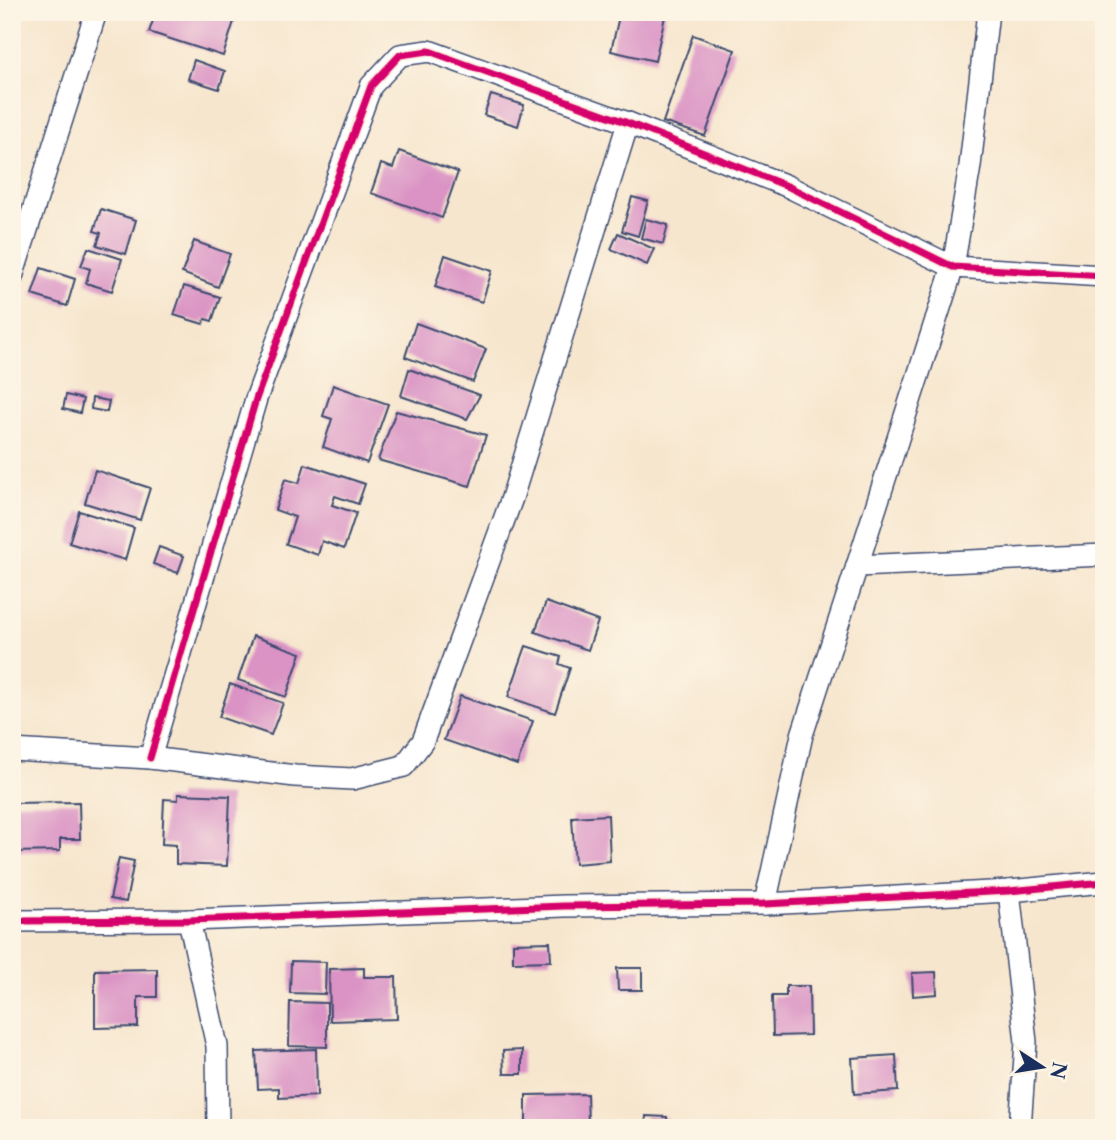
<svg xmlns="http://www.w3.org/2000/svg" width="1116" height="1140" font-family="'Libre Caslon Text',serif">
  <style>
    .building { fill: #da93c4 }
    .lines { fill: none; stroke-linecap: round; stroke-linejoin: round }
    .street-casing { stroke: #3c4a6f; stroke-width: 24 }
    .street { stroke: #fff; stroke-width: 21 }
    .cycleway-casing { stroke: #fcf5e5; stroke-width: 11 }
    .cycleway { stroke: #d6006c; stroke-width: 7 }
  </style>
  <rect width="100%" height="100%" fill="#fcf5e5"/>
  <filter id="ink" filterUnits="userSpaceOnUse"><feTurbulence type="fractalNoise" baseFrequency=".0143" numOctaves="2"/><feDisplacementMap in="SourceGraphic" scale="14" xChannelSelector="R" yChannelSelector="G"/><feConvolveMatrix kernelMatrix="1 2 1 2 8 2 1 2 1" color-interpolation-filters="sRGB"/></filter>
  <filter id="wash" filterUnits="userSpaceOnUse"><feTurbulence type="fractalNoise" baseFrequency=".00686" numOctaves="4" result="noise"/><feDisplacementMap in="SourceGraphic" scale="28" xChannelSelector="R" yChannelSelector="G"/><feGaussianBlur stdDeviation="1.57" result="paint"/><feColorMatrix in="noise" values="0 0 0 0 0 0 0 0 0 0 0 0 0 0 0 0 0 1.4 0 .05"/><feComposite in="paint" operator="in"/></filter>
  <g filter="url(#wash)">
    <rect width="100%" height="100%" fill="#f7e6ce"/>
    <g id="blocks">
      <g class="building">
        <path d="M156 12H237L223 56 149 32Z"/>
        <path d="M620 12H666L655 61 611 51Z"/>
        <path d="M693 35 735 50 705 136 663 122Z"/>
        <path d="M194 60 225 71 219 89 188 79Z"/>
        <path d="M491 95 524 105 518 126 484 115Z"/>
        <path d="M399 151 458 172 442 218 371 193 381 164 393 168Z"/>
        <path d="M632 197 648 201 638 236 622 231Z"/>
        <path d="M101 209 136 220 126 254 97 245 101 233 94 231Z"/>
        <path d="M646 219 668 225 663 244 641 238Z"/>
        <path d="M618 233 654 249 647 265 611 249Z"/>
        <path d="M194 241 230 254 218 287 182 273Z"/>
        <path d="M88 248 122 259 112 291 86 283 90 269 81 266Z"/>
        <path d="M445 255 492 271 482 302 435 287Z"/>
        <path d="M41 268 75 279 67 306 32 295Z"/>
        <path d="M184 286 220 297 212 321 205 319 203 324 174 315Z"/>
        <path d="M416 323 486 349 473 382 405 357Z"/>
        <path d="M409 369 480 395 467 419 401 396Z"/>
        <path d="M333 385 388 404 367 463 323 447 332 419 323 416Z"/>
        <path d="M66 395 83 399 80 413 63 409Z"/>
        <path d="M92 398 109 401 107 412 91 409Z"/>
        <path d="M396 411 486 435 470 486 378 460Z"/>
        <path d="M305 464 365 484 358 504 335 496 332 505 356 513 344 549 322 541 318 555 286 544 295 517 275 510 285 479 299 483Z"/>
        <path d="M95 470 150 488 140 520 85 503Z"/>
        <path d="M79 511 134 528 125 560 69 543Z"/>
        <path d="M159 547 184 556 178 573 153 564Z"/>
        <path d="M546 602 598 621 588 650 535 632Z"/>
        <path d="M253 636 301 653 286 697 238 680Z"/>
        <path d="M526 646 561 657 559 664 570 668 555 713 508 697Z"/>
        <path d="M230 684 283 703 271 735 219 717Z"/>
        <path d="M460 696 533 721 517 765 444 740Z"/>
        <path d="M178 794 230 796 227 866 176 864V845L162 844 164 799 178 800Z"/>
        <path d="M79 802 80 839H60V851L12 852V803Z"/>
        <path d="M608 815 610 861 575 864 572 817Z"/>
        <path d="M119 858 134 861 126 902 110 899Z"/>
        <path d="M550 942 551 961 513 962V943Z"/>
        <path d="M291 961 326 962 325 994 290 993Z"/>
        <path d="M364 968V977H396L397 1019 330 1021 329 969Z"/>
        <path d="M617 968H642V990H618Z"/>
        <path d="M157 969V997H138V1027L95 1028V970Z"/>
        <path d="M936 972 937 994 913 996 912 973Z"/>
        <path d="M786 986H809L810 1035 773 1036 772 996H786Z"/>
        <path d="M290 1002 327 1003V1047L289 1046Z"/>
        <path d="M316 1049 317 1096 279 1098V1088L258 1089 256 1051Z"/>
        <path d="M522 1050V1074H504L503 1051Z"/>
        <path d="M896 1055 898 1091 854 1094 852 1058Z"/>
        <path d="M587 1094 588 1123 526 1125V1095Z"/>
        <path d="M646 1116 667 1117V1128H645Z"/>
      </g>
    </g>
  </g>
  <g filter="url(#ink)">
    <use href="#blocks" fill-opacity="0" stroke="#3c4a6f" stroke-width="2"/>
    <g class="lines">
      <g class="street-casing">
        <g id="street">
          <path d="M12 277 96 12"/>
          <path d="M857 566 953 267 970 166 988 12"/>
          <path d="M12 750 150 758 295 776 352 779 404 766 423 741 512 498 628 123"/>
          <path d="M150 758 256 399 371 86 400 55 429 51 628 123 787 186 953 267 1104 276"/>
          <path d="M1009 891 1026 1042 1020 1128"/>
          <path d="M765 904 802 735 857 566 1104 555"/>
          <path d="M189 920 217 1046 218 1128"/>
          <path d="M12 921 189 920 564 906 765 904 1009 891 1104 882"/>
        </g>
      </g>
      <use href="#street" class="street"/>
      <g class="cycleway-casing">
        <g id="cycleway">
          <path d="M150 758 256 399 371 86 400 55 429 51 628 123 787 186 953 267 1104 276"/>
          <path d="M12 921 189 920 564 906 765 904 1009 891 1104 882"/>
        </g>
      </g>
      <use href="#cycleway" class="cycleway"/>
    </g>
  </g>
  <rect width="1116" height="1140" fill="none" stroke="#fcf5e5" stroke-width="42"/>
  <g transform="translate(1042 1067) rotate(102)" stroke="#fcf5e5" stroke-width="5" paint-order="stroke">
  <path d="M0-5L12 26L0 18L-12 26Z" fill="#1b2f5e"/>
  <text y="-10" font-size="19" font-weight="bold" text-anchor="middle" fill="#1b2f5e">N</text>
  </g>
</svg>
